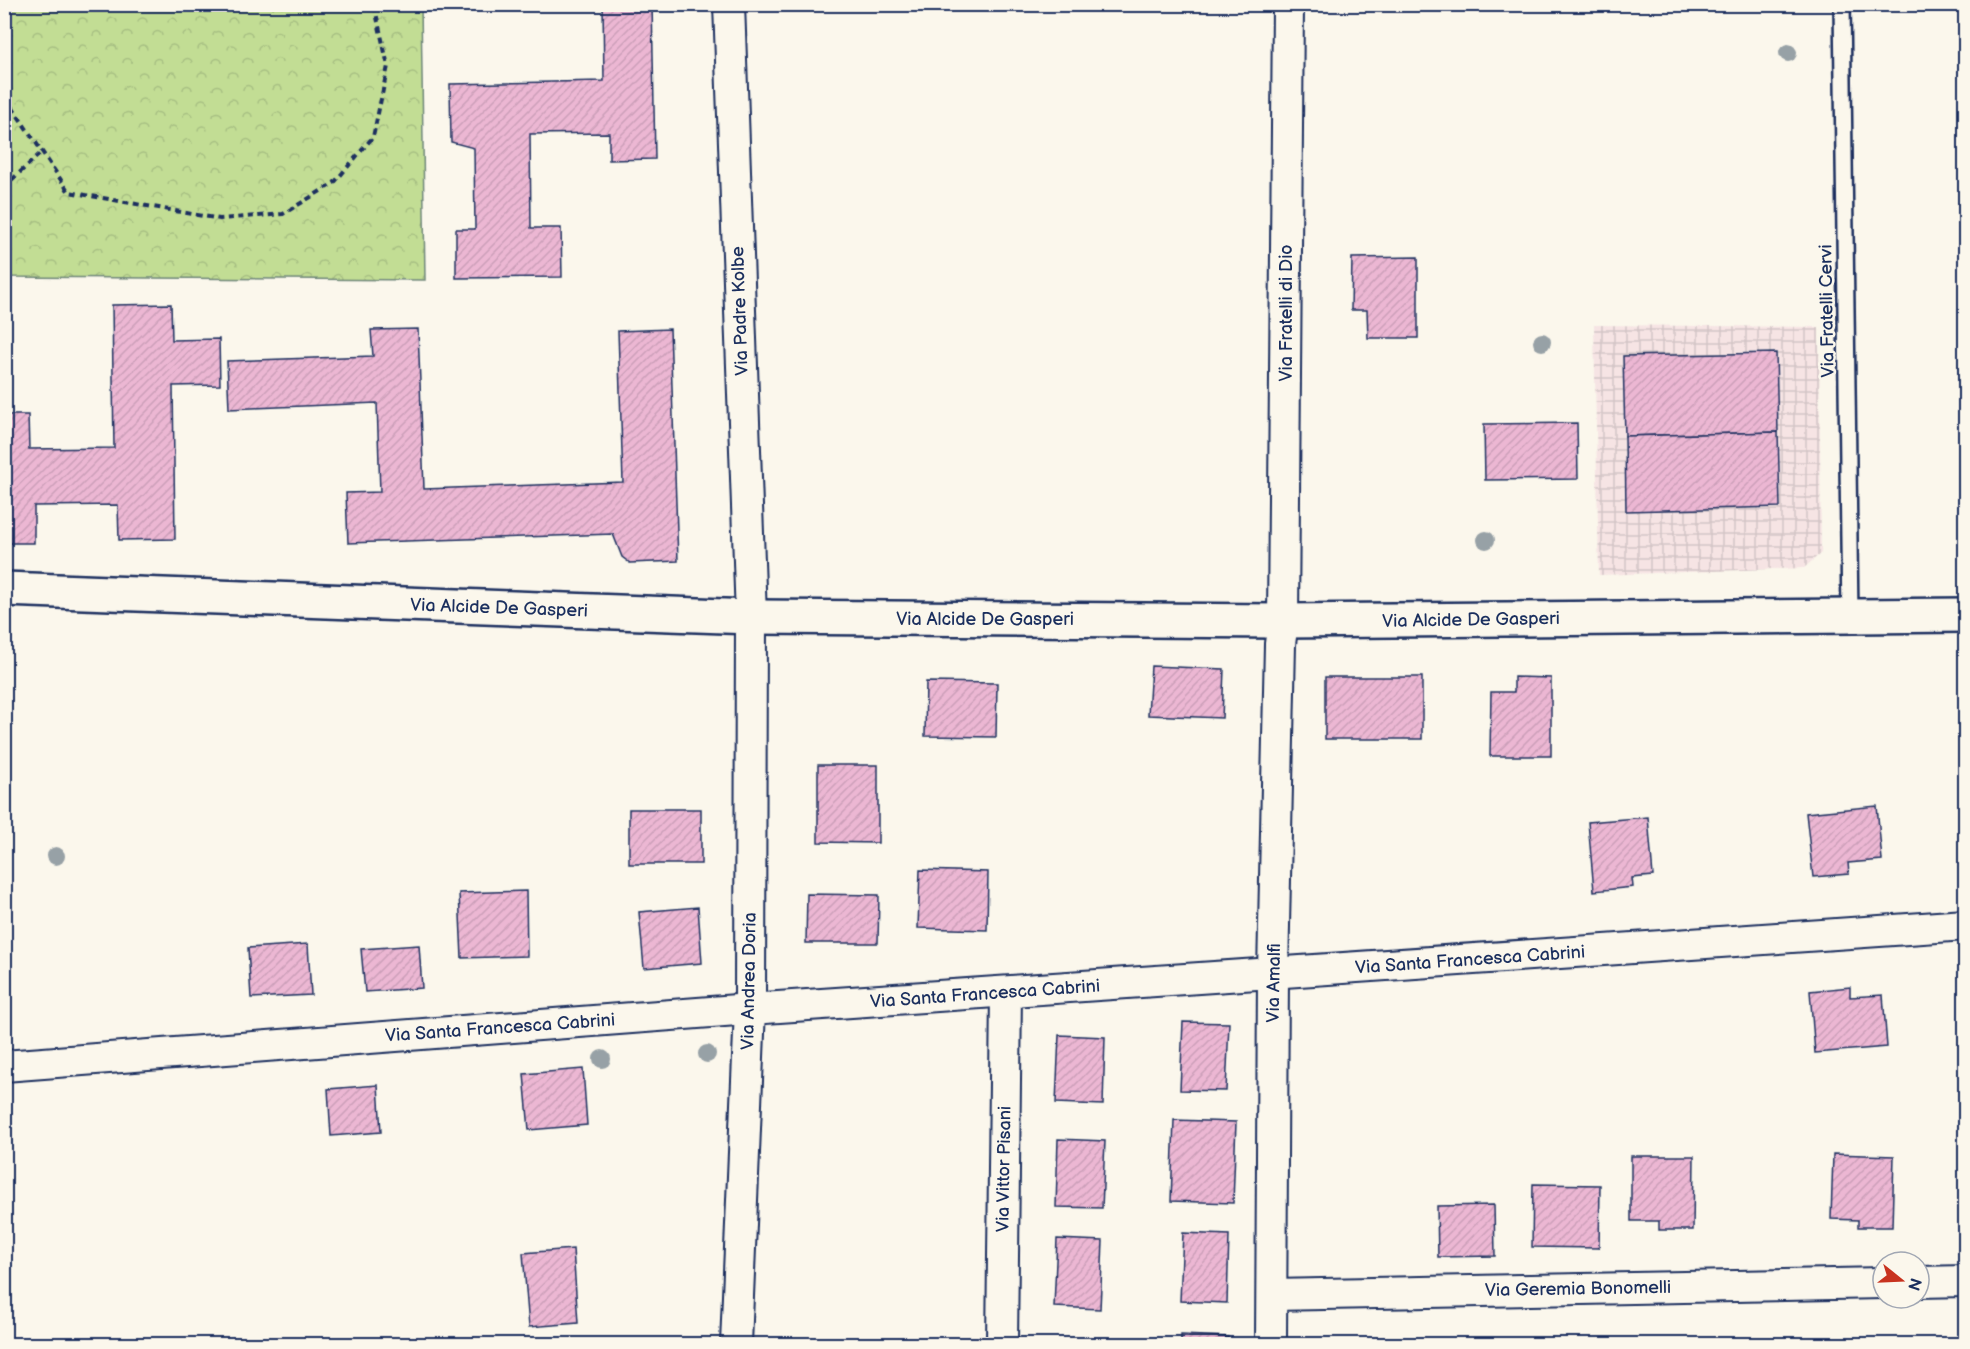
<svg xmlns="http://www.w3.org/2000/svg" width="1970" height="1349" font-family="'Balsamiq Sans',sans-serif">
  <style>
    .industrial { fill: url(#industrial-grid) }
    .park { fill: url(#park-crowns); stroke: #6e8679; stroke-width: 1.5 }
    .building { fill: url(#building-hatch); stroke: #1b2f5e; stroke-width: 1.5 }
    .lines { fill: none; stroke-linecap: round; stroke-linejoin: round }
    .service-casing { stroke: #1b2f5e; stroke-width: 20 }
    .minor-casing { stroke: #1b2f5e; stroke-width: 34 }
    .tertiary-casing { stroke: #1b2f5e; stroke-width: 38 }
    .path { stroke: #1b2f5e; stroke-width: 4; stroke-dasharray: 6 4.5; stroke-linecap: butt }
    .service { stroke: #fbf7ec; stroke-width: 15 }
    .minor { stroke: #fbf7ec; stroke-width: 30 }
    .tertiary { stroke: #fbf7ec; stroke-width: 33 }
    .tree { fill: #97a1a6 }
    .labels { text-anchor: middle; dominant-baseline: central; stroke-width: 5; stroke-linejoin: round; paint-order: stroke }
    .street-label { font-size: 18px; fill: #1b2f5e; stroke: #fbf7ec }
  </style>
  <defs>
    <pattern id="industrial-grid" width="8" height="8" patternUnits="userSpaceOnUse" patternTransform="scale(1.5)"><rect width="8" height="8" fill="#f6e4e4"/><path d="M0 4h8M4 0v8" fill="none" stroke="#d2c4c6"/></pattern>
    <pattern id="park-crowns" width="20" height="18" patternUnits="userSpaceOnUse" patternTransform="scale(1.5)"><rect width="20" height="18" fill="#c2dd94"/><path d="M2 6a3 3 0 1 1 6 0M12 15a3 3 0 1 1 6 0" fill="none" stroke="#a6be82"/></pattern>
    <pattern id="building-hatch" width="6" height="6" patternUnits="userSpaceOnUse" patternTransform="scale(1.5)"><rect width="6" height="6" fill="#ecb7d3"/><path d="M-1 1l2-2M0 6l6-6M5 7l2-2" fill="none" stroke="#ca9eb8"/></pattern>
  </defs>
  <rect width="100%" height="100%" fill="#fbf7ec"/>
  <filter id="ink" filterUnits="userSpaceOnUse"><feTurbulence type="fractalNoise" baseFrequency=".0167" numOctaves="2"/><feDisplacementMap in="SourceGraphic" scale="12" xChannelSelector="R" yChannelSelector="G"/><feConvolveMatrix kernelMatrix="1 2 1 2 8 2 1 2 1" color-interpolation-filters="sRGB"/></filter>
  <g filter="url(#ink)">
    <path class="industrial" d="M1594 325 1819 327 1821 553 1804 568 1599 575Z"/>
    <path class="park" d="M5 4 421 5 425 280 5 277Z"/>
    <g class="building">
      <path d="M603 4H652L655 159 609 160V133L530 134 531 228H561L562 277 456 278V229H475L474 148 451 142 450 84 604 81Z"/>
      <path d="M1418 257V338H1368L1367 310H1351L1352 258Z"/>
      <path d="M171 304 172 340 219 339 220 385 173 386 175 539 119 540 118 505 34 506V543H4V415H28L29 449 114 448 112 305Z"/>
      <path d="M418 329 424 489 623 482 618 331 670 329 678 561 630 563 622 557 613 534 348 543 346 493 380 492 377 403 229 409 227 361 373 356 371 330Z"/>
      <path d="M1776 353 1778 432 1625 436 1623 356Z"/>
      <path d="M1577 423 1578 479 1485 480 1484 424Z"/>
      <path d="M1778 432 1780 507 1626 511 1625 436Z"/>
      <path d="M1151 666 1224 669 1222 718 1148 715Z"/>
      <rect x="1325" y="677" width="97" height="62"/>
      <path d="M1514 677 1551 678V756H1490L1491 692H1514Z"/>
      <path d="M926 682 997 683 996 737 925 736Z"/>
      <path d="M818 765H878V843L818 842Z"/>
      <path d="M1877 806 1882 860 1848 863 1849 874 1813 877 1806 813Z"/>
      <rect x="629" y="809" width="72" height="55"/>
      <path d="M1648 817 1653 876 1632 878 1633 887 1594 891 1588 822Z"/>
      <path d="M920 870 988 872 987 930 918 928Z"/>
      <path d="M526 891 527 956 462 958 459 893Z"/>
      <path d="M807 894 879 895 878 943H806Z"/>
      <path d="M698 907 702 963 644 968 639 912Z"/>
      <path d="M308 944 311 995 251 998 248 948Z"/>
      <path d="M419 945 422 988 365 992 361 949Z"/>
      <path d="M1850 987V997L1883 995 1887 1047 1815 1053 1810 991Z"/>
      <path d="M1183 1022 1229 1023 1226 1091 1180 1090Z"/>
      <path d="M1059 1035 1105 1037 1103 1105 1056 1103Z"/>
      <path d="M583 1069 587 1125 529 1130 524 1074Z"/>
      <path d="M378 1085 381 1132 331 1136 328 1089Z"/>
      <path d="M1174 1120 1236 1122 1233 1203 1171 1201Z"/>
      <path d="M1058 1139 1105 1141 1102 1208 1056 1207Z"/>
      <path d="M1833 1154 1894 1156 1892 1227H1858V1220L1831 1219Z"/>
      <path d="M1631 1156H1694L1693 1230H1659V1221H1631Z"/>
      <path d="M1533 1184 1600 1185 1599 1248 1532 1247Z"/>
      <path d="M1494 1205 1495 1256 1438 1257 1437 1206Z"/>
      <path d="M1183 1233 1229 1235 1227 1303 1180 1301Z"/>
      <path d="M1057 1239 1103 1241 1100 1309 1054 1307Z"/>
      <path d="M573 1249 578 1323 529 1327 523 1253Z"/>
      <path d="M1181 1335 1228 1337V1344H1181Z"/>
    </g>
    <g class="lines">
      <g class="service-casing">
        <path id="service" d="M1842 4 1850 617"/>
      </g>
      <g class="minor-casing">
        <g id="minor">
          <path d="M729 4 751 617 750 1009 736 1344"/>
          <path d="M4 1066 750 1009 1966 925"/>
          <path d="M1919 1282 1966 1281"/>
          <path d="M1272 1295 1883 1283"/>
          <path d="M1002 1344 1006 993"/>
          <path d="M1271 1344 1273 973 1280 644 1283 621 1288 4"/>
        </g>
      </g>
      <g class="tertiary-casing">
        <path id="tertiary" d="M4 589 751 617 1283 621 1966 615"/>
      </g>
      <g class="path">
        <path d="M9 4 6 98 69 192 220 219 283 214 334 183 373 137 388 66 374 4"/>
        <path d="M4 187 42 152"/>
      </g>
      <use href="#service" class="service"/>
      <use href="#minor" class="minor"/>
      <use href="#tertiary" class="tertiary"/>
    </g>
    <g class="tree">
      <circle cx="1788" cy="53" r="9"/>
      <circle cx="1542" cy="342" r="9"/>
      <circle cx="1486" cy="540" r="9"/>
      <circle cx="56" cy="856" r="9"/>
      <circle cx="707" cy="1054" r="9"/>
      <circle cx="602" cy="1059" r="9"/>
    </g>
  </g>
  <g class="labels">
    <g class="street-label">
      <text transform="translate(740 311) rotate(-92)">Via Padre Kolbe</text>
      <text transform="translate(1827 311) rotate(-91)">Via Fratelli Cervi</text>
      <text transform="translate(1286 313) rotate(-90)">Via Fratelli di Dio</text>
      <text transform="translate(499 608) rotate(2)">Via Alcide De Gasperi</text>
      <text x="985" y="619">Via Alcide De Gasperi</text>
      <text transform="translate(1471 620) rotate(-1)">Via Alcide De Gasperi</text>
      <text transform="translate(1470 960) rotate(-4)">Via Santa Francesca Cabrini</text>
      <text transform="translate(749 981) rotate(-89)">Via Andrea Doria</text>
      <text transform="translate(1274 983) rotate(-89)">Via Amalfi</text>
      <text transform="translate(985 994) rotate(-4)">Via Santa Francesca Cabrini</text>
      <text transform="translate(500 1028) rotate(-4)">Via Santa Francesca Cabrini</text>
      <text transform="translate(1004 1169) rotate(-89)">Via Vittor Pisani</text>
      <text transform="translate(1578 1289) rotate(-1)">Via Geremia Bonomelli</text>
    </g>
  </g>
  <rect width="1970" height="1349" fill="none" stroke="#fbf7ec" stroke-width="24"/>
  <rect x="12" y="12" width="1946" height="1325" fill="none" stroke="#1b2f5e" stroke-width="2" filter="url(#ink)"/>
  <g transform="translate(1901 1280) rotate(108)"><circle r="28" fill="#fbf7ec" stroke="#a1a7b3" stroke-width="1.5"/>
  <path d="M0-4.5L10 22L0 15L-10 22Z" fill="#c8321e"/>
  <text y="-9" font-size="16" font-weight="bold" text-anchor="middle" fill="#1b2f5e">N</text>
  </g>
</svg>
